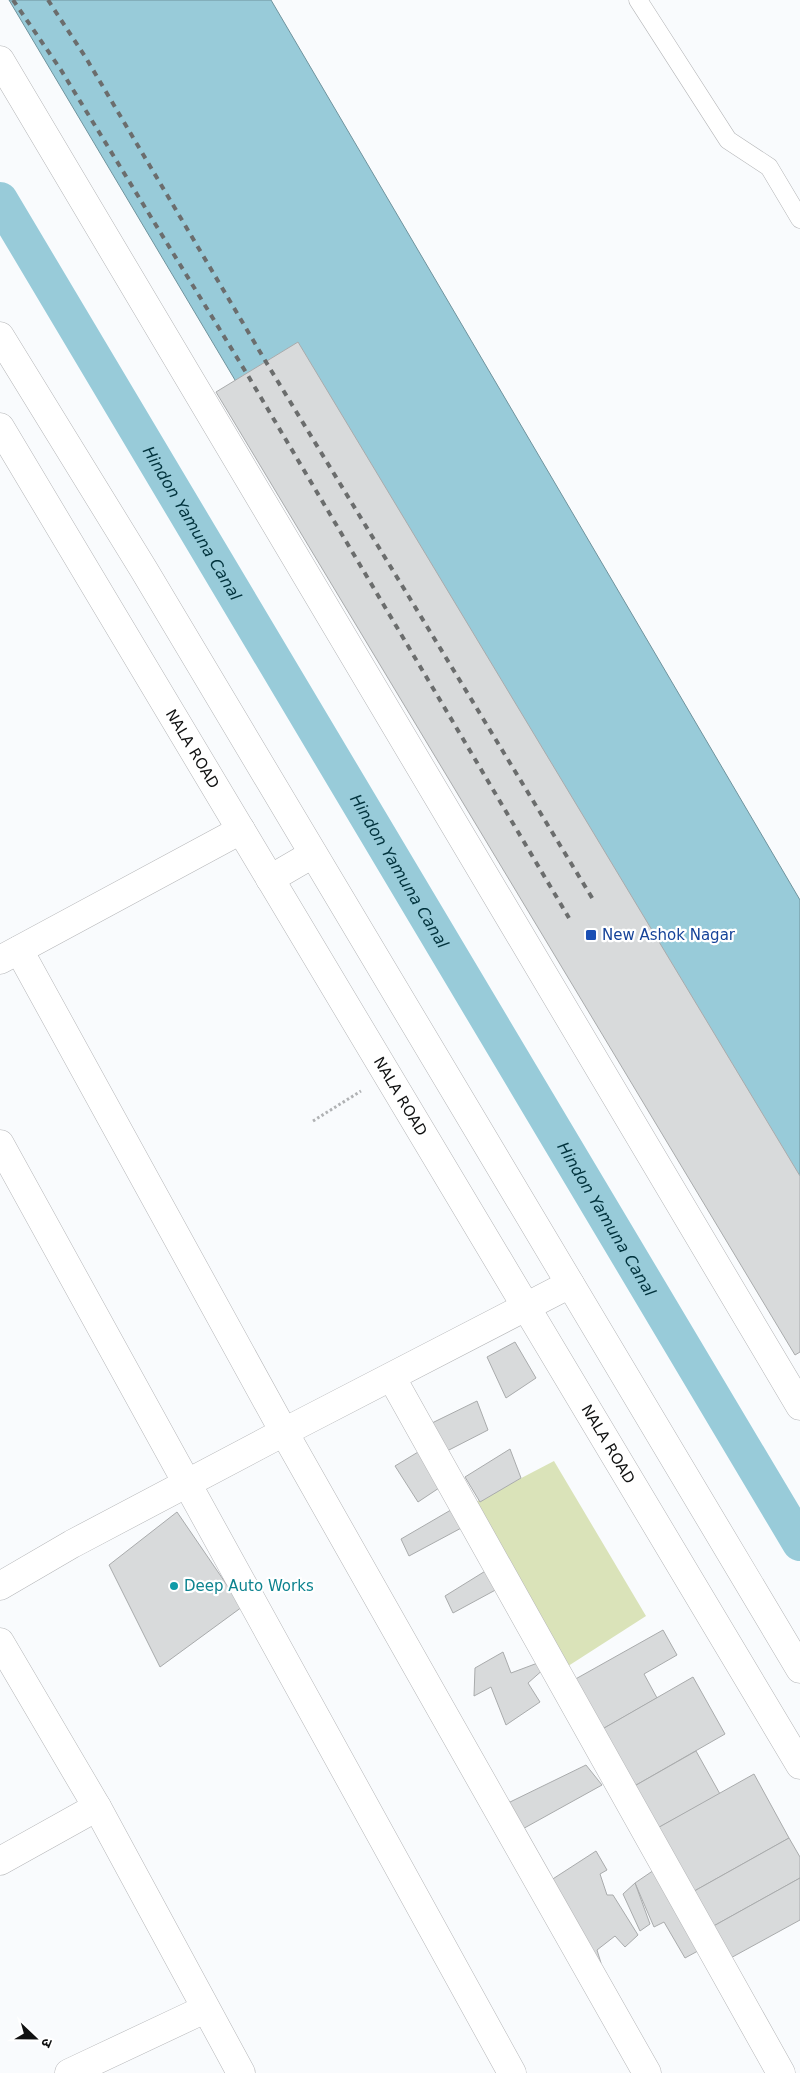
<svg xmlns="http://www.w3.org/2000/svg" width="800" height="2073" font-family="'DejaVu Sans','Noto Sans Devanagari',sans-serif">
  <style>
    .green { fill: #dae3b9 }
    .water { fill: #98cbd9; stroke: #6f939d }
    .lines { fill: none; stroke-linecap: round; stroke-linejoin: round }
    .canal { stroke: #98cbd9; stroke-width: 36 }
    .building { fill: #d8dadb; stroke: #a9abac }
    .lane-casing { stroke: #b5b6b8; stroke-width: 19 }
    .street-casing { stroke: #b5b6b8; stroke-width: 29 }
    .secondary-casing { stroke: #b5b6b8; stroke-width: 29 }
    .path { stroke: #b0b2b4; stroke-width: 3; stroke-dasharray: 2.5 2.5; stroke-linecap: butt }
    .lane { stroke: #fff; stroke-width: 18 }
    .street { stroke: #fff; stroke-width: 28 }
    .secondary { stroke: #fff; stroke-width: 28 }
    .rail { stroke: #6b6d6d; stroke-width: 4; stroke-dasharray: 6 6; stroke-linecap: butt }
    .transit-dot { fill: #1a4fb4; stroke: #fff; stroke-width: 2 }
    .culture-dot { fill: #0f9aa8; stroke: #fff; stroke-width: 2 }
    .labels { text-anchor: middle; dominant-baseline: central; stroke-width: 4.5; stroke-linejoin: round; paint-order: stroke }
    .street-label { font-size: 15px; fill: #101111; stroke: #fff }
    .transit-label { font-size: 15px; fill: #164399; stroke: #fff; text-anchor: start }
    .culture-label { font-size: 15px; fill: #0d838f; stroke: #fff; text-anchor: start }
    .water-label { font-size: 16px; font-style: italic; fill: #00323c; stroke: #fff }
  </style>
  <rect width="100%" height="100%" fill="#f9fbfd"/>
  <path class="green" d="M554 1461 646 1616 562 1670 468 1506Z"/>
  <path class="water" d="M9 0H271L800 900V1330Z"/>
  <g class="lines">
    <path class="canal" id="s1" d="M0 200 800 1543"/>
  </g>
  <g class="building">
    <path d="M298 342 800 1176V1352L795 1355 216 392Z"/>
    <path d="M515 1342 536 1378 506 1398 487 1357Z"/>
    <path d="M477 1401 488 1430 447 1451 432 1423Z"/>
    <path d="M428 1446 448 1482 418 1502 395 1466Z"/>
    <path d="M510 1449 521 1478 480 1502 465 1477Z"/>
    <path d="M456 1507 465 1526 409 1556 401 1539Z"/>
    <path d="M177 1512 242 1607 160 1667 109 1565Z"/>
    <path d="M487 1570 501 1587 453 1613 445 1596Z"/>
    <path d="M663 1630 677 1655 644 1674 657 1698 599 1731 572 1681Z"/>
    <path d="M503 1652 511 1673 543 1661 545 1668 528 1683 540 1702 506 1725 491 1687 474 1696 475 1668Z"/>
    <path d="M693 1677 725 1734 631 1788 599 1731Z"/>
    <path d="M696 1751 720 1794 654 1830 631 1788Z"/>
    <path d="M586 1765 602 1785 519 1831 508 1803Z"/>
    <path d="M754 1774 789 1838 689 1894 654 1830Z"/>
    <path d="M789 1838 800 1857V1878L710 1928 689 1894Z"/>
    <path d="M596 1851 607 1870 600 1874 607 1895H613L638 1935 625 1947 615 1936 597 1950 601 1963 590 1965 545 1884Z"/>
    <path d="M657 1868 707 1946 685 1958 664 1922 654 1927 635 1883Z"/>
    <path d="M800 1878V1920L727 1960 710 1928Z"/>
    <path d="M635 1883 650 1924 640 1931 623 1894Z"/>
  </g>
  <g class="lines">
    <g class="lane-casing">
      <path id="lane" d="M638 0 728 140 769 167 800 219"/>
    </g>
    <g class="street-casing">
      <g id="street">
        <path d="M0 60 800 1406"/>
        <path d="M19 950 284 1432 647 2073"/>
        <path d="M0 960 241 830"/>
        <path d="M0 1144 512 2073"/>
        <path d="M392 1378 781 2073"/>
        <path d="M0 1586 72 1544 284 1432 570 1284"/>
        <path d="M0 1642 97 1807 241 2073"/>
        <path d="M0 1861 97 1807"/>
        <path d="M69 2073 205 2009"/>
      </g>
    </g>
    <g class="secondary-casing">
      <g id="secondary">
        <path d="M0 336 144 570 800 1669"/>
        <path id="s2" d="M0 427 800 1765"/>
        <path d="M270 879 313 854"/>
      </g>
    </g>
    <path class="path" d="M313 1121 361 1091"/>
    <use href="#lane" class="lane"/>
    <use href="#street" class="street"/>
    <use href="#secondary" class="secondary"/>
    <g class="rail">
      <path d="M13 0 61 70 247 374 569 918"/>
      <path d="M48 0 86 58 266 362 594 901"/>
    </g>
  </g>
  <rect class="transit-dot" x="585" y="929" width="12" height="12" rx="2.5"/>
  <circle class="culture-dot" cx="174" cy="1586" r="5"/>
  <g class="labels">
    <g class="street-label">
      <text stroke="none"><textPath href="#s2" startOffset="375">NALA ROAD</textPath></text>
      <text stroke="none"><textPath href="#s2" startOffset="780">NALA ROAD</textPath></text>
      <text stroke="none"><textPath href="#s2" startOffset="1185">NALA ROAD</textPath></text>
    </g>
    <g class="transit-label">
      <text x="602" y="935">New Ashok Nagar</text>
    </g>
    <g class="culture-label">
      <text x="184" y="1586">Deep Auto Works</text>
    </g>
    <g class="water-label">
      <text stroke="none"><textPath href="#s1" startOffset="376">Hindon Yamuna Canal</textPath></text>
      <text stroke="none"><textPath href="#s1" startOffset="781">Hindon Yamuna Canal</textPath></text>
      <text stroke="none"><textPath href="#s1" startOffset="1186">Hindon Yamuna Canal</textPath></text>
    </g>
  </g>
  <g transform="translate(35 2038) rotate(112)" stroke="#ffffff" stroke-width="4" paint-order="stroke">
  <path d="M0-4L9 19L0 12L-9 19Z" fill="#101111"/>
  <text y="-8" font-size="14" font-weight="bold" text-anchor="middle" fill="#101111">उ</text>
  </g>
</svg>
